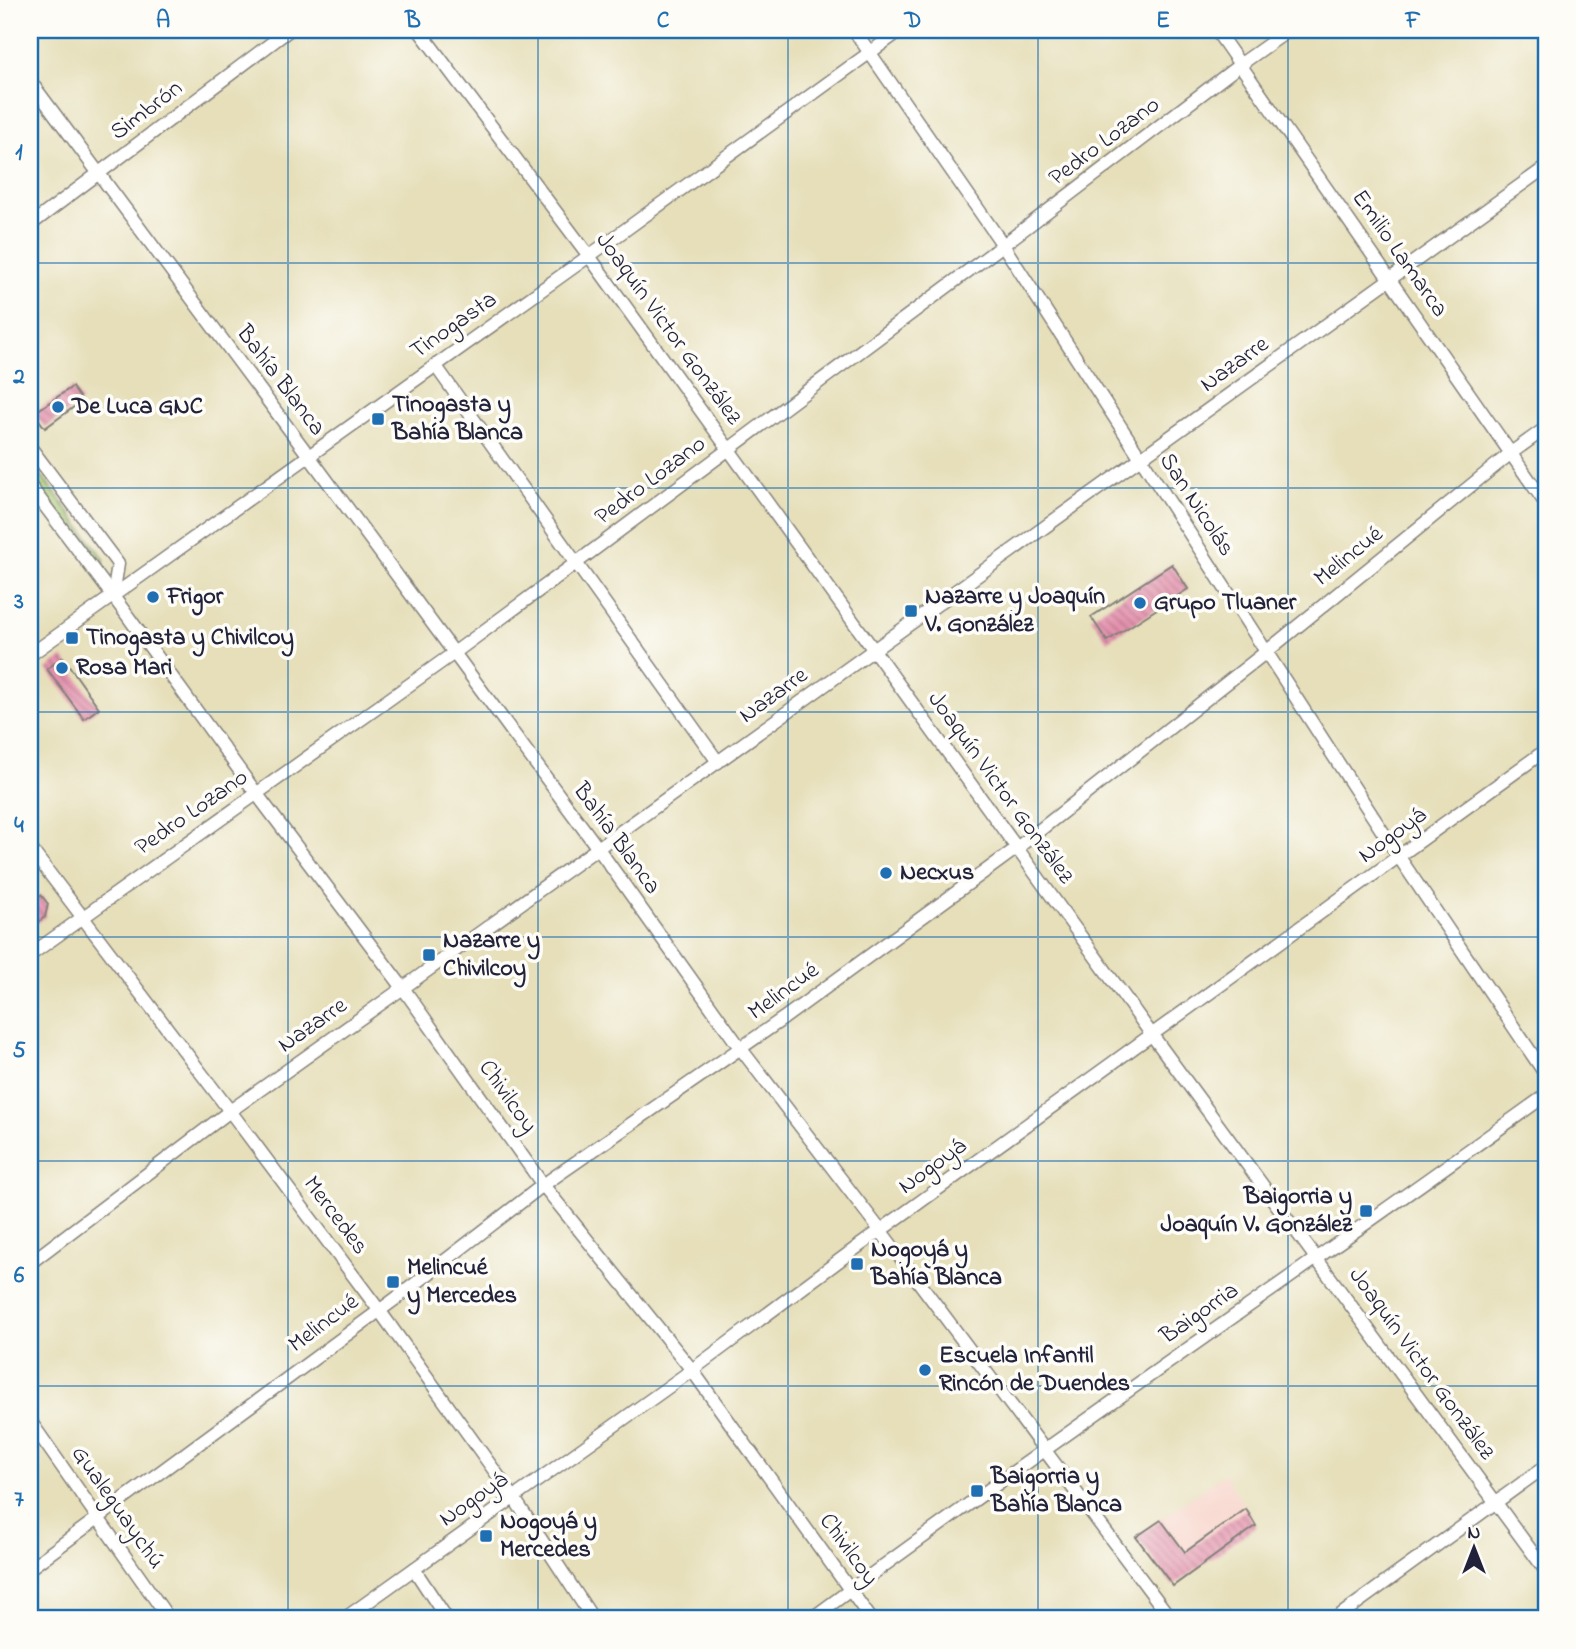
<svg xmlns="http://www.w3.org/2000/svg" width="1576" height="1649" font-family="'Indie Flower',sans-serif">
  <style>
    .built { fill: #f7d1c7 }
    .park { fill: #a6c770; stroke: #647456; stroke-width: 2 }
    .building { fill: url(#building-back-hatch) }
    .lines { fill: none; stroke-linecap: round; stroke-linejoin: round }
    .minor-casing { stroke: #84807a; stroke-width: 15 }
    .minor { stroke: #fff; stroke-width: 12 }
    .grid { fill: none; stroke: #1f6fb2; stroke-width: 2; stroke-opacity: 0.55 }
    .poi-dot { fill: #1f6fb2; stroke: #fdfcf7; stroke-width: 2.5 }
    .labels { text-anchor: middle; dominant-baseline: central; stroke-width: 7; stroke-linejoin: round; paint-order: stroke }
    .street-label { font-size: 24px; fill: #22223b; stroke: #fdfcf7 }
    .poi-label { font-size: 24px; font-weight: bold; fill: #22223b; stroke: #fdfcf7; text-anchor: start }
    .neatline { fill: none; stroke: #1f6fb2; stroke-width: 2.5 }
    .grid-label { font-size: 23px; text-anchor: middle; font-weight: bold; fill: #1f6fb2 }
  </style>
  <defs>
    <pattern id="building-back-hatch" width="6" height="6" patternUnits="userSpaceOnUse" patternTransform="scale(1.75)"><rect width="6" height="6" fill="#e492ad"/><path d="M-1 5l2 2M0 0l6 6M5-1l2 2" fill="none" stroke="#b8778e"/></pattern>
  </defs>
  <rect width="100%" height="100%" fill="#fdfcf7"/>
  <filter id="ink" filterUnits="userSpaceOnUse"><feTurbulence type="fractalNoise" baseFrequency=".0143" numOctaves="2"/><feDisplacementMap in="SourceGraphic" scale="14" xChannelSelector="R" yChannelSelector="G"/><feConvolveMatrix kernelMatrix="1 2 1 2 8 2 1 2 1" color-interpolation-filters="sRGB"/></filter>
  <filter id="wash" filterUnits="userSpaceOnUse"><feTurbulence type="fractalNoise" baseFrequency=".00686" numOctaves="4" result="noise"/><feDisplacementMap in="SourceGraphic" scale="28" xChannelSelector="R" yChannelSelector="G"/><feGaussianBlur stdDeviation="1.57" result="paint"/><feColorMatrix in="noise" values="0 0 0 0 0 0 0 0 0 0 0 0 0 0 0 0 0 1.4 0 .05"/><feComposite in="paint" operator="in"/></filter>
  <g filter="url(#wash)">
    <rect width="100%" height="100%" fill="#e6dfba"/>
    <path class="built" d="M1225 1474 1256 1526 1173 1586 1136 1537Z"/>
    <path class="park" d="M30 460 104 559V564L102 566 98 565 96 563 30 475Z"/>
    <g id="blocks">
      <g class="building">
        <path d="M72 387 82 401 45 428 34 413Z"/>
        <path d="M1172 564 1188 589 1107 641 1091 617Z"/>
        <path d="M63 657 99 708 84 719 47 669Z"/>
        <path d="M41 895 48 904 45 917 30 928V903Z"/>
        <path d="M1246 1509 1256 1526 1173 1586 1136 1537 1161 1520 1185 1552Z"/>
      </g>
    </g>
  </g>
  <g filter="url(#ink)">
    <use href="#blocks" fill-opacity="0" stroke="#84807a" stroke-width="2"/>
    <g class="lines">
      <g class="minor-casing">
        <g id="minor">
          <path d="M419 30 589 256 1152 1035 1546 1571"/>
          <path d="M854 30 1003 245 1399 857 1546 1075"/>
          <path d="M1216 30 1546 504"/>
          <path d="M30 81 309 456 597 847 741 1049 880 1230 1171 1619"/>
          <path d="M30 225 289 30"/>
          <path d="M435 365 718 762"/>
          <path d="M30 447 118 564 113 596"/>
          <path d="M30 486 124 611 256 793 403 988 543 1185 692 1370 871 1619"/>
          <path d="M30 655 589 256 901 30"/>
          <path d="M30 848 230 1111 379 1310 514 1498 593 1619"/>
          <path d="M30 955 454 653 576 563 1003 245 1241 64 1289 30"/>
          <path d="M30 1263 230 1111 403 988 1546 167"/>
          <path d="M30 1421 169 1619"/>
          <path d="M30 1568 402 1294 543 1185 784 1018 1017 848 1266 652 1511 453 1546 428"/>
          <path d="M414 1569 447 1619"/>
          <path d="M344 1619 692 1370 852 1251 1546 750"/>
          <path d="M811 1619C1053 1440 1302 1271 1546 1095"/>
          <path d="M1335 1619 1546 1466"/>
        </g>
      </g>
      <use href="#minor" class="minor"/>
    </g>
  </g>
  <path class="grid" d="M288 30V1619M538 30V1619M788 30V1619M1038 30V1619M1288 30V1619M30 263H1546M30 488H1546M30 712H1546M30 937H1546M30 1161H1546M30 1386H1546"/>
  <g class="poi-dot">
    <circle cx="58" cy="407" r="7"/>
    <rect x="371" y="412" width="14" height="14" rx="3.5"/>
    <circle cx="153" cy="597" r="7"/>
    <circle cx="1140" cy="603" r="7"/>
    <rect x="904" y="604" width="14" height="14" rx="3.5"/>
    <rect x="65" y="631" width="14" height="14" rx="3.5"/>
    <circle cx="62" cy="668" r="7"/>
    <circle cx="886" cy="873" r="7"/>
    <rect x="422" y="948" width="14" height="14" rx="3.5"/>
    <rect x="1359" y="1204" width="14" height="14" rx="3.5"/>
    <rect x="850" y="1257" width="14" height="14" rx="3.5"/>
    <rect x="386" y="1275" width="14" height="14" rx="3.5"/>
    <circle cx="925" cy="1370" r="7"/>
    <rect x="970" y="1484" width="14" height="14" rx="3.5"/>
    <rect x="479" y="1529" width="14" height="14" rx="3.5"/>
  </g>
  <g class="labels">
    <g class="street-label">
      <text transform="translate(147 111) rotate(-37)">Simbrón</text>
      <text transform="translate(1105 142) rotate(-37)">Pedro Lozano</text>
      <text transform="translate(1399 254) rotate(55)">Emilio Lamarca</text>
      <text transform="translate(454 326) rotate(-35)">Tinogasta</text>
      <text transform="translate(668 329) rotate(54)">Joaquín Victor González</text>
      <text transform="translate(1235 365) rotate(-36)">Nazarre</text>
      <text transform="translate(280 381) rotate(53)">Bahía Blanca</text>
      <text transform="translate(651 481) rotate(-37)">Pedro Lozano</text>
      <text transform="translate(1196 505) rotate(57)">San Nicolás</text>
      <text transform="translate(1349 557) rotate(-39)">Melincué</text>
      <text transform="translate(774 696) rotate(-36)">Nazarre</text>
      <text transform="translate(1000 788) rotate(54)">Joaquín Victor González</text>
      <text transform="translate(192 813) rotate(-35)">Pedro Lozano</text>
      <text transform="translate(1393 836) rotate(-36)">Nogoyá</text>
      <text transform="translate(616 839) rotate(54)">Bahía Blanca</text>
      <text transform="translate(784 992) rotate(-36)">Melincué</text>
      <text transform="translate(313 1026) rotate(-35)">Nazarre</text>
      <text transform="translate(507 1097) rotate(55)">Chivilcoy</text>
      <text transform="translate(933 1167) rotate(-36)">Nogoyá</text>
      <text transform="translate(335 1216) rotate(53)">Mercedes</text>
      <text transform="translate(1200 1314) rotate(-35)">Baigorria</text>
      <text transform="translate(324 1324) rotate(-37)">Melincué</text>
      <text transform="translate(1421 1364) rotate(54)">Joaquín Victor González</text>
      <text transform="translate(474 1500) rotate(-35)">Nogoyá</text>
      <text transform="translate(117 1508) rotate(55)">Gualeguaychú</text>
      <text transform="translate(848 1550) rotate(54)">Chivilcoy</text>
    </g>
    <g class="poi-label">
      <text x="392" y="405">Tinogasta y<tspan x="392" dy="28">Bahía Blanca</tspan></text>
      <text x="72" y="407">De Luca GNC</text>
      <text x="167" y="597">Frigor</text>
      <text x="925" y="597">Nazarre y Joaquín<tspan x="925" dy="28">V. González</tspan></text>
      <text x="1154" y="603">Grupo Tluaner</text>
      <text x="86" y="638">Tinogasta y Chivilcoy</text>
      <text x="76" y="668">Rosa Mari</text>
      <text x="900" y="873">Necxus</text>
      <text x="443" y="941">Nazarre y<tspan x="443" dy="28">Chivilcoy</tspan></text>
      <text x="1352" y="1197" text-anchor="end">Baigorria y<tspan x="1352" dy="28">Joaquín V. González</tspan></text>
      <text x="871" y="1250">Nogoyá y<tspan x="871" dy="28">Bahía Blanca</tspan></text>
      <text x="407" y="1268">Melincué<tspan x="407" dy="28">y Mercedes</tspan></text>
      <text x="939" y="1356">Escuela Infantil<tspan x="939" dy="28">Rincón de Duendes</tspan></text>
      <text x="991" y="1477">Baigorria y<tspan x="991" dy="28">Bahía Blanca</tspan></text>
      <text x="500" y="1522">Nogoyá y<tspan x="500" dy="28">Mercedes</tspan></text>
    </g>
  </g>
  <rect width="1576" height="1649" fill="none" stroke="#fdfcf7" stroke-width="77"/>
  <g transform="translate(1474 1548)" stroke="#fdfcf7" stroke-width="5" paint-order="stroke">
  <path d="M0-5L12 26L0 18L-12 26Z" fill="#22223b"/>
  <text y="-10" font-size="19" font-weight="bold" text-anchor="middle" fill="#22223b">N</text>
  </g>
  <rect x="38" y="38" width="1500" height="1572" class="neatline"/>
  <g class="grid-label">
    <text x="163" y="27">A</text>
    <text x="413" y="27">B</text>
    <text x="663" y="27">C</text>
    <text x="913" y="27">D</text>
    <text x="1163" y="27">E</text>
    <text x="1413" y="27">F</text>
    <text x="19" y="159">1</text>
    <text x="19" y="383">2</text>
    <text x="19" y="608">3</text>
    <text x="19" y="832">4</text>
    <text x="19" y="1057">5</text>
    <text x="19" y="1282">6</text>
    <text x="19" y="1506">7</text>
  </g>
</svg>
